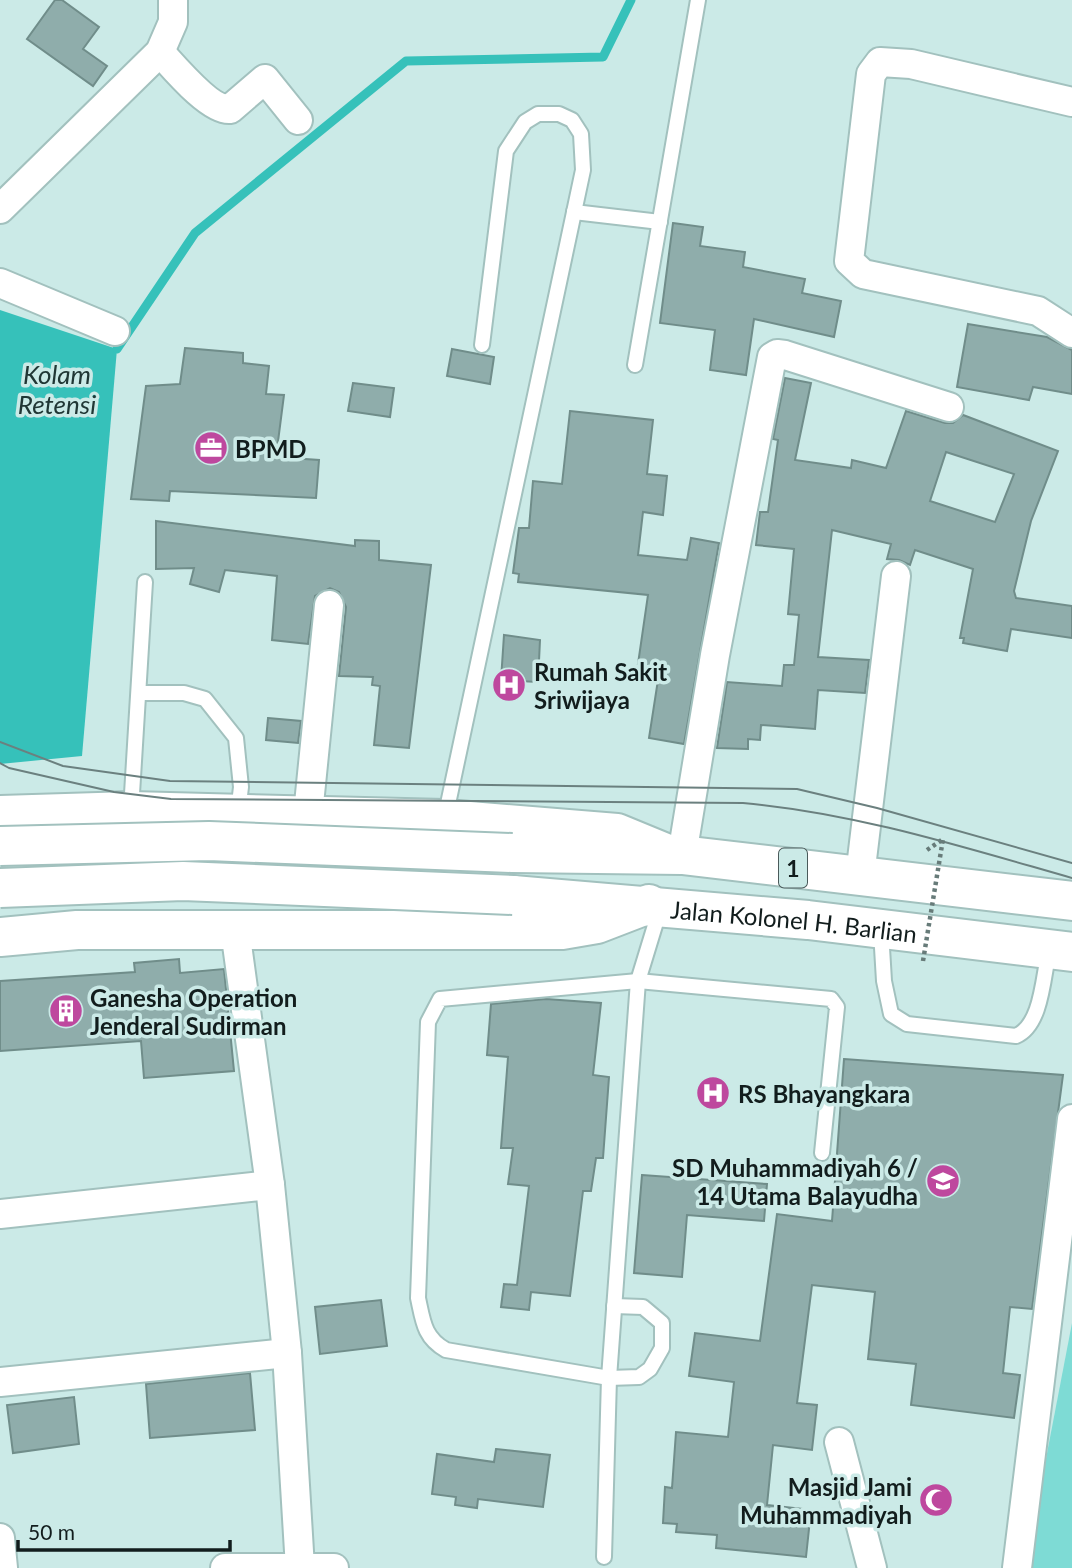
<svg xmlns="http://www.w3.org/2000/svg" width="1072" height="1568" font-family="Lato,sans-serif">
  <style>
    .green { fill: #7edbd5 }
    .water { fill: #36c1ba }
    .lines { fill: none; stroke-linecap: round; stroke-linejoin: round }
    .stream { stroke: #36c1ba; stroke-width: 9 }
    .building { fill: #8fadab; stroke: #708d8a; stroke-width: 2; fill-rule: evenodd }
    .service-casing { stroke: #a2c1be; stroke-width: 18 }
    .minor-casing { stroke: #a2c1be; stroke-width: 32 }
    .trunk-casing { stroke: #a2c1be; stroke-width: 42 }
    .path { stroke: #677b79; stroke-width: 4.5; stroke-dasharray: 3.5 3.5; stroke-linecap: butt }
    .service { stroke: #fff; stroke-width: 14 }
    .minor { stroke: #fff; stroke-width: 28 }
    .trunk { stroke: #fff; stroke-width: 38 }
    .tram { stroke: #6b807f; stroke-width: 2 }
    .trunk-bridge-casing { stroke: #a2c1be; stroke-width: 42; stroke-linecap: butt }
    .path-bridge { stroke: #677b79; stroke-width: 4.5; stroke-dasharray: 3.5 3.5; stroke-linecap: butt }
    .trunk-bridge { stroke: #fff; stroke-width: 38 }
    .labels { text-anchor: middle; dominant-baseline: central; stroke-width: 7; stroke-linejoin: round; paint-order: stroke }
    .shield { fill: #cbeae7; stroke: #4a5a5a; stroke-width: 2 }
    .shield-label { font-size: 23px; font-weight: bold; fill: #121d1d }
    .poi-label { font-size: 24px; font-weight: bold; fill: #121d1d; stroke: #cbeae7; text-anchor: start }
    .street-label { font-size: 24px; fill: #121d1d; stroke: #cbeae7 }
    .water-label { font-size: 26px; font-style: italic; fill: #203735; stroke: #cbeae7 }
  </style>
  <rect width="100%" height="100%" fill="#cbeae7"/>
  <path class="green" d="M1072 1323V1568H1025Z"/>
  <path class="water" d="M0 310 117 349 82 756 0 764Z"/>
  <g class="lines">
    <path class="stream" d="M117 349 195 233 406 61 603 57 631 0"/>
  </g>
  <g class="building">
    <path d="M55 0H62L99 27 83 49 107 66 93 86 27 39Z"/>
    <path d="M673 223 703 227 700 246 745 252 743 267 805 279 802 293 841 301 834 337 754 319 746 375 710 370 715 330 660 323Z"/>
    <path d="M968 324 1047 337 1072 350V394L1033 387 1029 400 957 387Z"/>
    <path d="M185 348 243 353V363L269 366 266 394 284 395 276 457 319 460 316 498 170 491 169 501 131 499 146 386 180 384Z"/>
    <path d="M452 349 494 357 490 384 447 376Z"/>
    <path d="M785 378 811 383 795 460 851 468 852 460 886 468 906 411 945 423H953L963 415 1058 451 1031 521 1014 591 1016 598 1072 606V638L1011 629 1007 651 963 643 964 638H960L973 569 915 550 910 565 899 560 887 559 891 544 832 530 818 657 869 660 865 693 818 690 815 729 761 725 760 740 748 739V749L717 748 727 682 782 686 784 665H794L799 615 788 614 794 549 756 545 760 512H768L778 440 773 439ZM946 452 1014 474 995 522 930 501Z"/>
    <path d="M353 383 394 388 390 417 348 411Z"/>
    <path d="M570 411 653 420 647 474 667 476 663 515 643 512 638 555 687 560 691 538 719 543 684 744 649 738 660 667 638 664 648 595 518 582 519 574 513 573 519 528H529L533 481 562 484Z"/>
    <path d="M156 521 355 546V540L379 541V560L431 565 409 748 374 745 380 686 372 685 373 677 339 676 346 607 339 592 330 588 315 596 308 644 272 640 277 576 225 570 219 592 190 584 194 568 156 569Z"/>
    <path d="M504 635 540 640 538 682 501 680Z"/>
    <path d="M268 718 301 721 298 743 266 740Z"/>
    <path d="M179 959 180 973 224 969 234 1071 144 1078 141 1041 0 1051V981L135 972 134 963Z"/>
    <path d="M546 999 601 1003 593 1075 609 1077 603 1158H596L591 1191H583L570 1296 531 1292 529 1310 501 1307 504 1284 517 1285 529 1186 508 1184 513 1148H501L508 1057 487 1055 491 1004Z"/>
    <path d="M844 1059 1063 1075 1032 1309 1010 1307 1003 1373 1020 1375 1014 1418 911 1405 916 1364 868 1359 875 1292 812 1285 797 1403 817 1405 812 1450 773 1445 767 1505 811 1510 806 1557 716 1548 717 1535 676 1532 677 1524 663 1523 665 1487 672 1488 676 1432 728 1437 734 1382 689 1376 695 1333 760 1341 777 1214 832 1221Z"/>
    <path d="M642 1175 767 1184 764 1221 687 1215 682 1277 634 1273Z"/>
    <path d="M381 1300 387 1346 320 1354 315 1307Z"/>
    <path d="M250 1373 255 1430 150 1438 146 1384Z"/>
    <path d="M74 1397 79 1444 13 1453 7 1405Z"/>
    <path d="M496 1449 550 1455 543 1507 478 1499 477 1508 455 1505 456 1497 432 1494 437 1454 494 1462Z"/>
  </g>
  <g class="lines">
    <g class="service-casing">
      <g id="service">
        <path d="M574 212 660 222"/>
        <path d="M635 365 698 0"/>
        <path d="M139 693H184L205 699 236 738 241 787 238 812"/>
        <path d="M131 810 145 582"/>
        <path d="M445 818 583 170 581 134 572 120 559 114H538L525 122 506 151 482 345"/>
        <path d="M881 931 884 981 891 1014 907 1024 1016 1036C1042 1025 1043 976 1049 951"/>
        <path d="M614 1306 643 1307 662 1323V1348L650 1369 639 1377 609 1378 446 1350C424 1338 423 1321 418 1298L428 1022 440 999 638 981 831 999 837 1007 822 1153"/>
        <path d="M604 1557 609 1378 638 981 660 909"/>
      </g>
    </g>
    <g class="minor-casing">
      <g id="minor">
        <path d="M160 52C173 66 210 111 230 109L265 79 298 120"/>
        <path d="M1072 102 911 64 880 62 871 74 849 261 863 274 1038 311 1072 333"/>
        <path d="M0 209 160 52 173 22V0"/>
        <path d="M0 283 115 331"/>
        <path d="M308 814 329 605"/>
        <path d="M682 855 715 655 772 357 777 354 785 355 949 407"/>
        <path d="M860 876 896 576"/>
        <path d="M235 930 270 1185 287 1353 300 1568"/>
        <path d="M0 1214 270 1185"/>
        <path d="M0 1382 287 1353"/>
        <path d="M839 1442 872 1568"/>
        <path d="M0 1538 3 1568"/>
        <path d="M225 1568H334"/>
        <path d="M1017 1568 1072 1119"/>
      </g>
    </g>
    <g class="trunk-casing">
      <g id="trunk">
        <path d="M0 815 131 811 445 819 617 833 668 854"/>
        <path d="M512 853 682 855 1072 901"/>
        <path id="s1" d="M513 895 808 920 1072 952"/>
        <path d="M0 937 77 930H562L597 924 649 904"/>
      </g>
    </g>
    <path class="path" d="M927 850 943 839"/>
    <use href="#service" class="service"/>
    <use href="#minor" class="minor"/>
    <use href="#trunk" class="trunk"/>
    <g class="tram">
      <path d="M0 742 63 766 170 781 797 789 877 808 1072 863"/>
      <path d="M0 763 9 768 114 792 171 799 743 803C856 813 963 847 1072 878"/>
    </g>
    <g class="trunk-bridge-casing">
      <g id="trunk-bridge">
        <path d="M0 846 209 841 512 853"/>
        <path d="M0 888 183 881 513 895"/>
      </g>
    </g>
    <path class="path-bridge" d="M923 961 943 839"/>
    <use href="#trunk-bridge" class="trunk-bridge"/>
  </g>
  <defs>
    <g id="office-disc" transform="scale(1.75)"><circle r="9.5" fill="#be489e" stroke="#cbeae7"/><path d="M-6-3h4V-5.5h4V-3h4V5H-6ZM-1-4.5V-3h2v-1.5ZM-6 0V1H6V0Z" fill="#fff"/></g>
    <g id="hospital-disc" transform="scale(1.75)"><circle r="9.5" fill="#be489e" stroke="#cbeae7"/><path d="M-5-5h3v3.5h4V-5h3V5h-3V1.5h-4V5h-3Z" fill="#fff"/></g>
    <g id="building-disc" transform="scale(1.75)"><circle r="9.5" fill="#be489e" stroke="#cbeae7"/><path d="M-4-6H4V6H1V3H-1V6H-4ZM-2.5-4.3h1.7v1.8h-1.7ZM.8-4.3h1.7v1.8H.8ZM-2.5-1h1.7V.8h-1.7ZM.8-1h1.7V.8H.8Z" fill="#fff"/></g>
    <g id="school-disc" transform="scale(1.75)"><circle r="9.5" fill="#be489e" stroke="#cbeae7"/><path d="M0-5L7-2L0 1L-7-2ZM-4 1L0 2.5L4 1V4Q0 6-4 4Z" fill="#fff"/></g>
    <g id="mosque-disc" transform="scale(1.75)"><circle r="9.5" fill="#be489e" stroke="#cbeae7"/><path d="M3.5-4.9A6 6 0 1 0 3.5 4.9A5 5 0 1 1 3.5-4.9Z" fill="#fff"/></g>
  </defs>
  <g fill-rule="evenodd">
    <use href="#office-disc" x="211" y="448"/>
    <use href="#hospital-disc" x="509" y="685"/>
    <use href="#building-disc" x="66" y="1011"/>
    <use href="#hospital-disc" x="713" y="1093"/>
    <use href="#school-disc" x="943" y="1181"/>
    <use href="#mosque-disc" x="936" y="1500"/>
  </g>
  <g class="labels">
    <rect class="shield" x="779" y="848.5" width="28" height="39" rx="5"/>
    <g class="shield-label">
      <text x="793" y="868">1</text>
    </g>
    <g class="poi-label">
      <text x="235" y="448">BPMD</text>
      <text x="534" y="671">Rumah Sakit<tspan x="534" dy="28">Sriwijaya</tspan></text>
      <text x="90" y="997">Ganesha Operation<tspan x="90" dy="28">Jenderal Sudirman</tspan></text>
      <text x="738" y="1093">RS Bhayangkara</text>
      <text x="918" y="1167" text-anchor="end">SD Muhammadiyah 6 /<tspan x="918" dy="28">14 Utama Balayudha</tspan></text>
      <text x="912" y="1486" text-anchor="end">Masjid Jami<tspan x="912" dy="28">Muhammadiyah</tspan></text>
    </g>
    <g class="street-label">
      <text stroke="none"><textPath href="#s1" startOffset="282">Jalan Kolonel H. Barlian</textPath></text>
    </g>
    <g class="water-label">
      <text x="57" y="374">Kolam<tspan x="57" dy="30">Retensi</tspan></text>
    </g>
  </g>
  <path d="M18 1540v10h212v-10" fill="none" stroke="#121d1d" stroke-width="3.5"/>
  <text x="28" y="1540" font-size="21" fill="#121d1d" stroke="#cbeae7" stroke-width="5" paint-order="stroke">50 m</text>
</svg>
